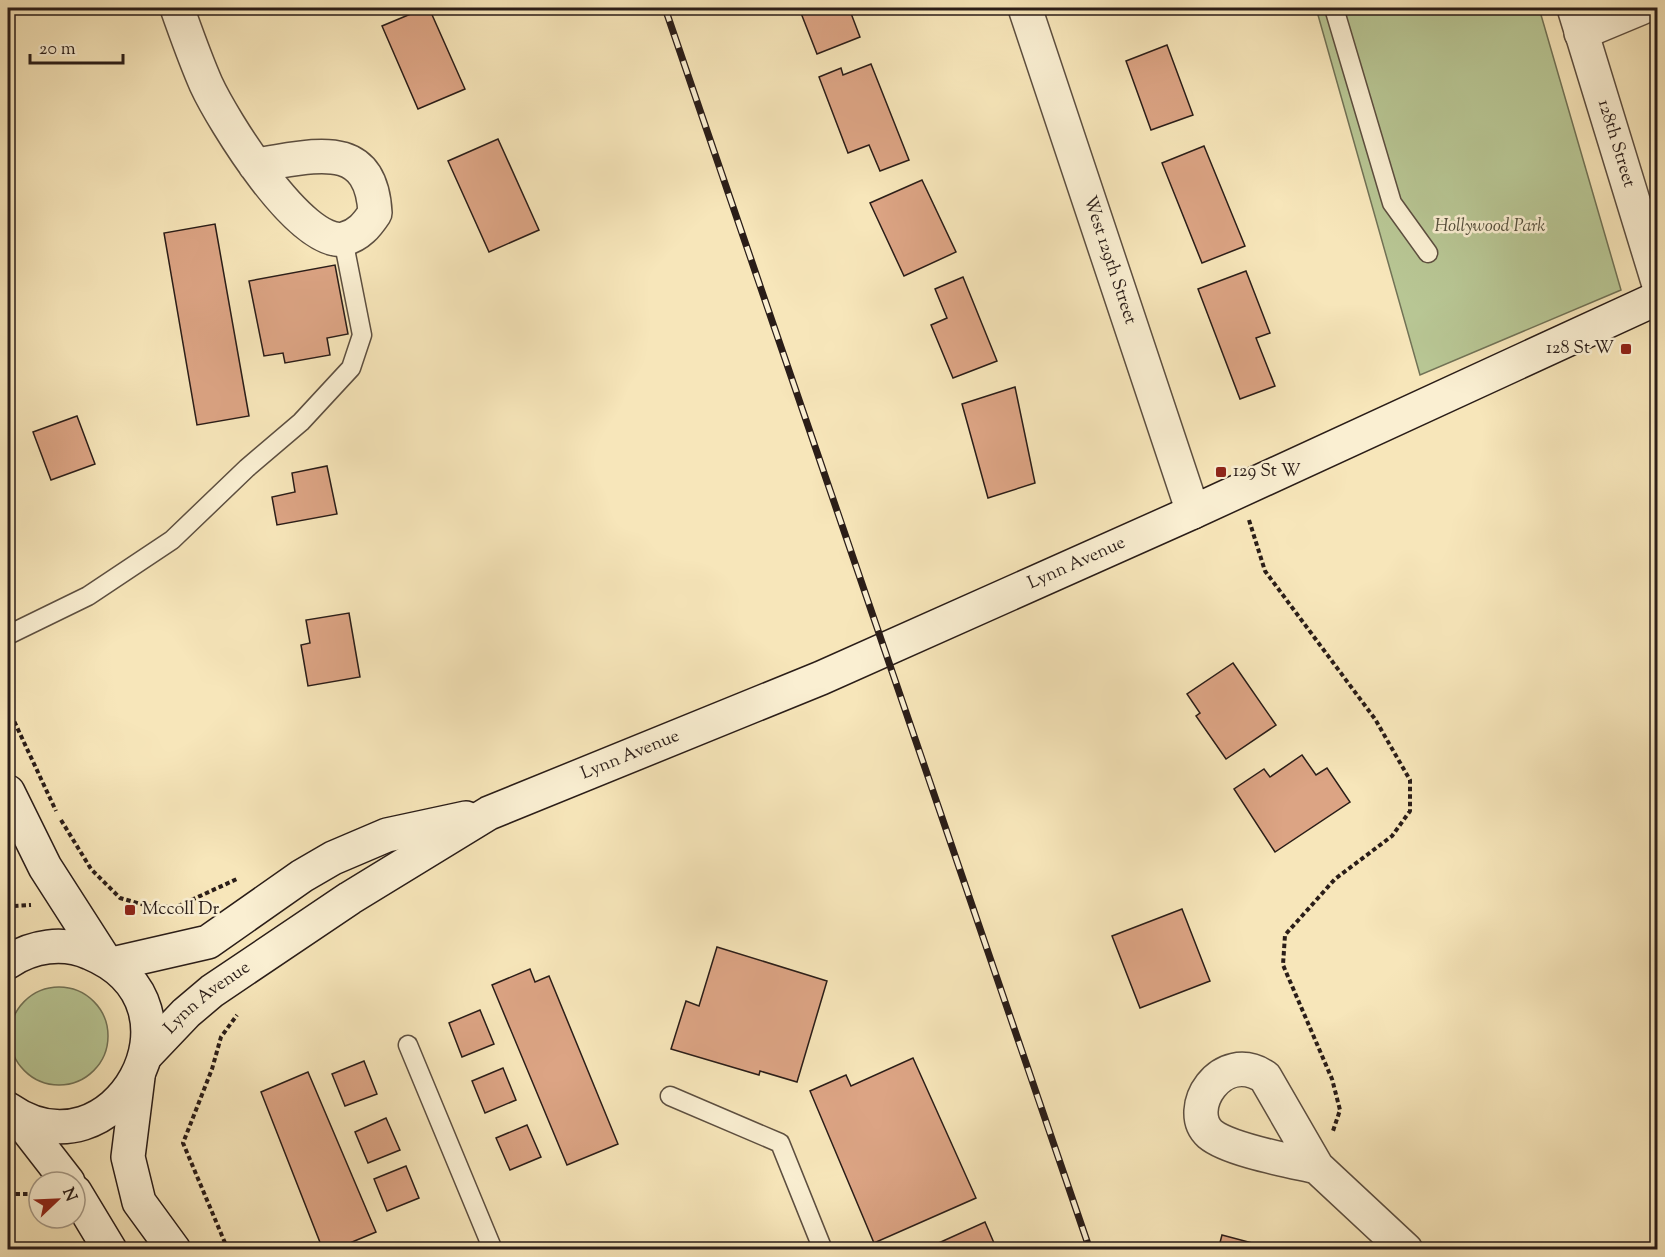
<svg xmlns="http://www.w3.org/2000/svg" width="1665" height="1257" font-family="'Sorts Mill Goudy',serif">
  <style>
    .green { fill: #b8c694; stroke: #717256; stroke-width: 1.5 }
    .building { fill: #dca484; stroke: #2a1d18; stroke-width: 1.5 }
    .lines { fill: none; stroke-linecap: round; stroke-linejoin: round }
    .service-casing { stroke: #5d4f40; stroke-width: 21 }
    .minor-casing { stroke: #5d4f40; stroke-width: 36 }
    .secondary-casing { stroke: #2a1d18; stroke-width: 36 }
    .path { stroke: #2a1d18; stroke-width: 4; stroke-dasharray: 4.5 3; stroke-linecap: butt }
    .service { stroke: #faefd2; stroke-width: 18 }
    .minor { stroke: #faefd2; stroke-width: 33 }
    .secondary { stroke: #faefd2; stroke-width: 33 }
    .rail-casing { stroke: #2a1d18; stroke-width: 7 }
    .rail { stroke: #faefd2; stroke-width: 4.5; stroke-dasharray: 14; stroke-linecap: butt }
    .poi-dot { fill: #8f2418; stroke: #faefd2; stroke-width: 2 }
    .labels { text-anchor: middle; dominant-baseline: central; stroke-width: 5; stroke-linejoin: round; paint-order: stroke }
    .street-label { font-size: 18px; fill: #2a1d18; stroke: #faefd2 }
    .park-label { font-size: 18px; font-style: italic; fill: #55503d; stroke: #faefd2 }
    .poi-label { font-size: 18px; fill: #2a1d18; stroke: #faefd2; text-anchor: start }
  </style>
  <rect width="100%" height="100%" fill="#f7e6ba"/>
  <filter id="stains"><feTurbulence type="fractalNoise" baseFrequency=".00333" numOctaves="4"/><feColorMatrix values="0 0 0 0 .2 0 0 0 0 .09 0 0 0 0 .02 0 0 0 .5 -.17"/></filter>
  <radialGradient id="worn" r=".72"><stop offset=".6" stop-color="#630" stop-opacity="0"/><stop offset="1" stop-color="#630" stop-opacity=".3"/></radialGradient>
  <g class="green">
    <path d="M1316 8H1539L1621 290 1420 375Z"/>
    <circle cx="59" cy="1036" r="49"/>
  </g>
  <g class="building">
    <path d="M425 8H429L465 89 418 109 382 26Z"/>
    <path d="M799 8H849L860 37 817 54Z"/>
    <path d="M1167 45 1193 115 1151 130 1126 61Z"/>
    <path d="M871 64 909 160 880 171 869 145 848 153 819 77 841 68 843 75Z"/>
    <path d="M498 139 539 230 489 252 448 161Z"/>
    <path d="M1204 146 1245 246 1202 263 1162 163Z"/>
    <path d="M922 180 956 252 904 276 870 203Z"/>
    <path d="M215 224 249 416 197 425 164 233Z"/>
    <path d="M335 265 348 334 327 338 330 355 285 363 283 353 264 356 249 281Z"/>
    <path d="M1246 271 1270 333 1256 338 1275 386 1240 399 1198 289Z"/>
    <path d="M963 277 997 361 953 378 931 325 947 318 935 289Z"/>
    <path d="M1015 387 1035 483 988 498 962 404Z"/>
    <path d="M77 416 95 464 51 480 33 432Z"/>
    <path d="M327 466 337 514 277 525 272 497 295 492 292 473Z"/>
    <path d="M349 613 360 677 308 686 301 645 310 643 306 620Z"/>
    <path d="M1233 663 1276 725 1226 759 1196 716 1200 713 1187 694Z"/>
    <path d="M1302 755 1316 775 1327 768 1350 802 1275 852 1234 789 1264 769 1270 777Z"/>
    <path d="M1182 909 1210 981 1140 1008 1112 936Z"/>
    <path d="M717 947 827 981 797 1082 760 1071 759 1075 671 1049 686 1001 699 1006Z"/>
    <path d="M530 969 535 982 549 976 618 1144 567 1165 492 985Z"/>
    <path d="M480 1010 494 1044 462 1057 449 1023Z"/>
    <path d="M913 1058 976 1198 874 1243 810 1091 846 1075 851 1086Z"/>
    <path d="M364 1061 377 1094 345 1106 332 1074Z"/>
    <path d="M503 1068 516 1100 485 1113 472 1081Z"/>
    <path d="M308 1072 376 1232 333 1250H323L261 1092Z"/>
    <path d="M386 1118 400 1150 368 1163 355 1132Z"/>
    <path d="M527 1125 541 1157 510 1170 496 1138Z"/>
    <path d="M406 1166 419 1198 387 1211 374 1179Z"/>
    <path d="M985 1222 997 1250H923Z"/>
    <path d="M1222 1235 1279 1250H1218Z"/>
  </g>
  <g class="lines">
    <g class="service-casing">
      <g id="service">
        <path d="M1334 8 1392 203 1428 253"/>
        <path d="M8 635 88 596 172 540 247 468 301 422 351 368 362 335 343 239"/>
        <path d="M408 1045 493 1250"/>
        <path d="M670 1096 780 1143 823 1250"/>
      </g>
    </g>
    <g class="minor-casing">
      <g id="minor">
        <path d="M177 8C186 33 195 59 206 84 222 119 301 248 344 239 359 235 367 225 375 213 371 135 309 158 255 165"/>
        <path id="s1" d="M1025 8 1193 512"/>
        <path id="s2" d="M1574 8 1658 282"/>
        <path d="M1581 33 1641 8"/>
        <path d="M1317 1167C1291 1161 1229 1150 1210 1134 1183 1110 1221 1048 1265 1077L1317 1167 1406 1250"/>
      </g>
    </g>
    <g class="secondary-casing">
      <g id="secondary">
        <path d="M8 792 45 867 104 959"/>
        <path d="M8 962C32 946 63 941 90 953 215 1005 114 1183 8 1109"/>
        <path d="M112 964 208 942 302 876 333 858 387 835 466 818"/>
        <path id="s3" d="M146 1055 186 1013 212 991 350 898 489 813 821 678 1193 512 1658 298"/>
        <path d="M138 1077 128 1157 139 1202 174 1250"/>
        <path d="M16 1115 68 1182"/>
        <path d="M75 1192 110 1250"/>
      </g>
    </g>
    <g class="path">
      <path d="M1249 520 1265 571 1375 719 1410 780V811L1392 836 1335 879 1285 935 1283 965 1332 1079 1340 1110 1333 1131"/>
      <path d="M8 708 56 811"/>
      <path d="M61 820 91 869 120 898 148 906 176 907 237 879"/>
      <path d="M14 906 31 905"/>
      <path d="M8 1194H37"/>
      <path d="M228 1250 183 1143 212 1069 221 1037 237 1015"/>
    </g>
    <use href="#service" class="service"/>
    <use href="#minor" class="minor"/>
    <use href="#secondary" class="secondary"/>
    <g class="rail-casing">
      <path id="rail" d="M665 8 1090 1250"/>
    </g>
    <use href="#rail" class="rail"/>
  </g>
  <g class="poi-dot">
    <rect x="1620" y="343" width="12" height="12" rx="3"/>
    <rect x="1215" y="466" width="12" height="12" rx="3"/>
    <rect x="124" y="904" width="12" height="12" rx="3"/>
  </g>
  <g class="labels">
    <g class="street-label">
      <text stroke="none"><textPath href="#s2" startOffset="142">128th Street</textPath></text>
      <text stroke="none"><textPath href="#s1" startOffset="266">West 129th Street</textPath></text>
      <text stroke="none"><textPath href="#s3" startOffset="1060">Lynn Avenue</textPath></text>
      <text stroke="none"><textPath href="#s3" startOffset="574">Lynn Avenue</textPath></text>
      <text stroke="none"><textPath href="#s3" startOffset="84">Lynn Avenue</textPath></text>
    </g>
    <g class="park-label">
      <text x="1490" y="227">Hollywood Park</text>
    </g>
    <g class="poi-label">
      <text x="1614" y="349" text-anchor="end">128 St W</text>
      <text x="1233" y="472">129 St W</text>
      <text x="142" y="910">Mccoll Dr</text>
    </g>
  </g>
  <rect width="1665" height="1257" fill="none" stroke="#f7e6ba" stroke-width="30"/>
  <rect x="9" y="9" width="1647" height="1239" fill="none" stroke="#2a1d18" stroke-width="3"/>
  <rect x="15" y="15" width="1635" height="1227" fill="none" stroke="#2a1d18" stroke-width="1.5"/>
  <g transform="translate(57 1200) rotate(67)"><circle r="28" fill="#faefd2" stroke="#a79b88" stroke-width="1.5"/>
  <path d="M0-4.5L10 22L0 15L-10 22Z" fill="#8f2418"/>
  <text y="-9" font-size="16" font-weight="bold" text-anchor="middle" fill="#2a1d18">N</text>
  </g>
  <path d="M30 54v9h93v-9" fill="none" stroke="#2a1d18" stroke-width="3"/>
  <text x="39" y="54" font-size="18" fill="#2a1d18" stroke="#faefd2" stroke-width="4.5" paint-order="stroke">20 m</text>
  <rect width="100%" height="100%" filter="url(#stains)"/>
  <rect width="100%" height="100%" fill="url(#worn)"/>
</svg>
